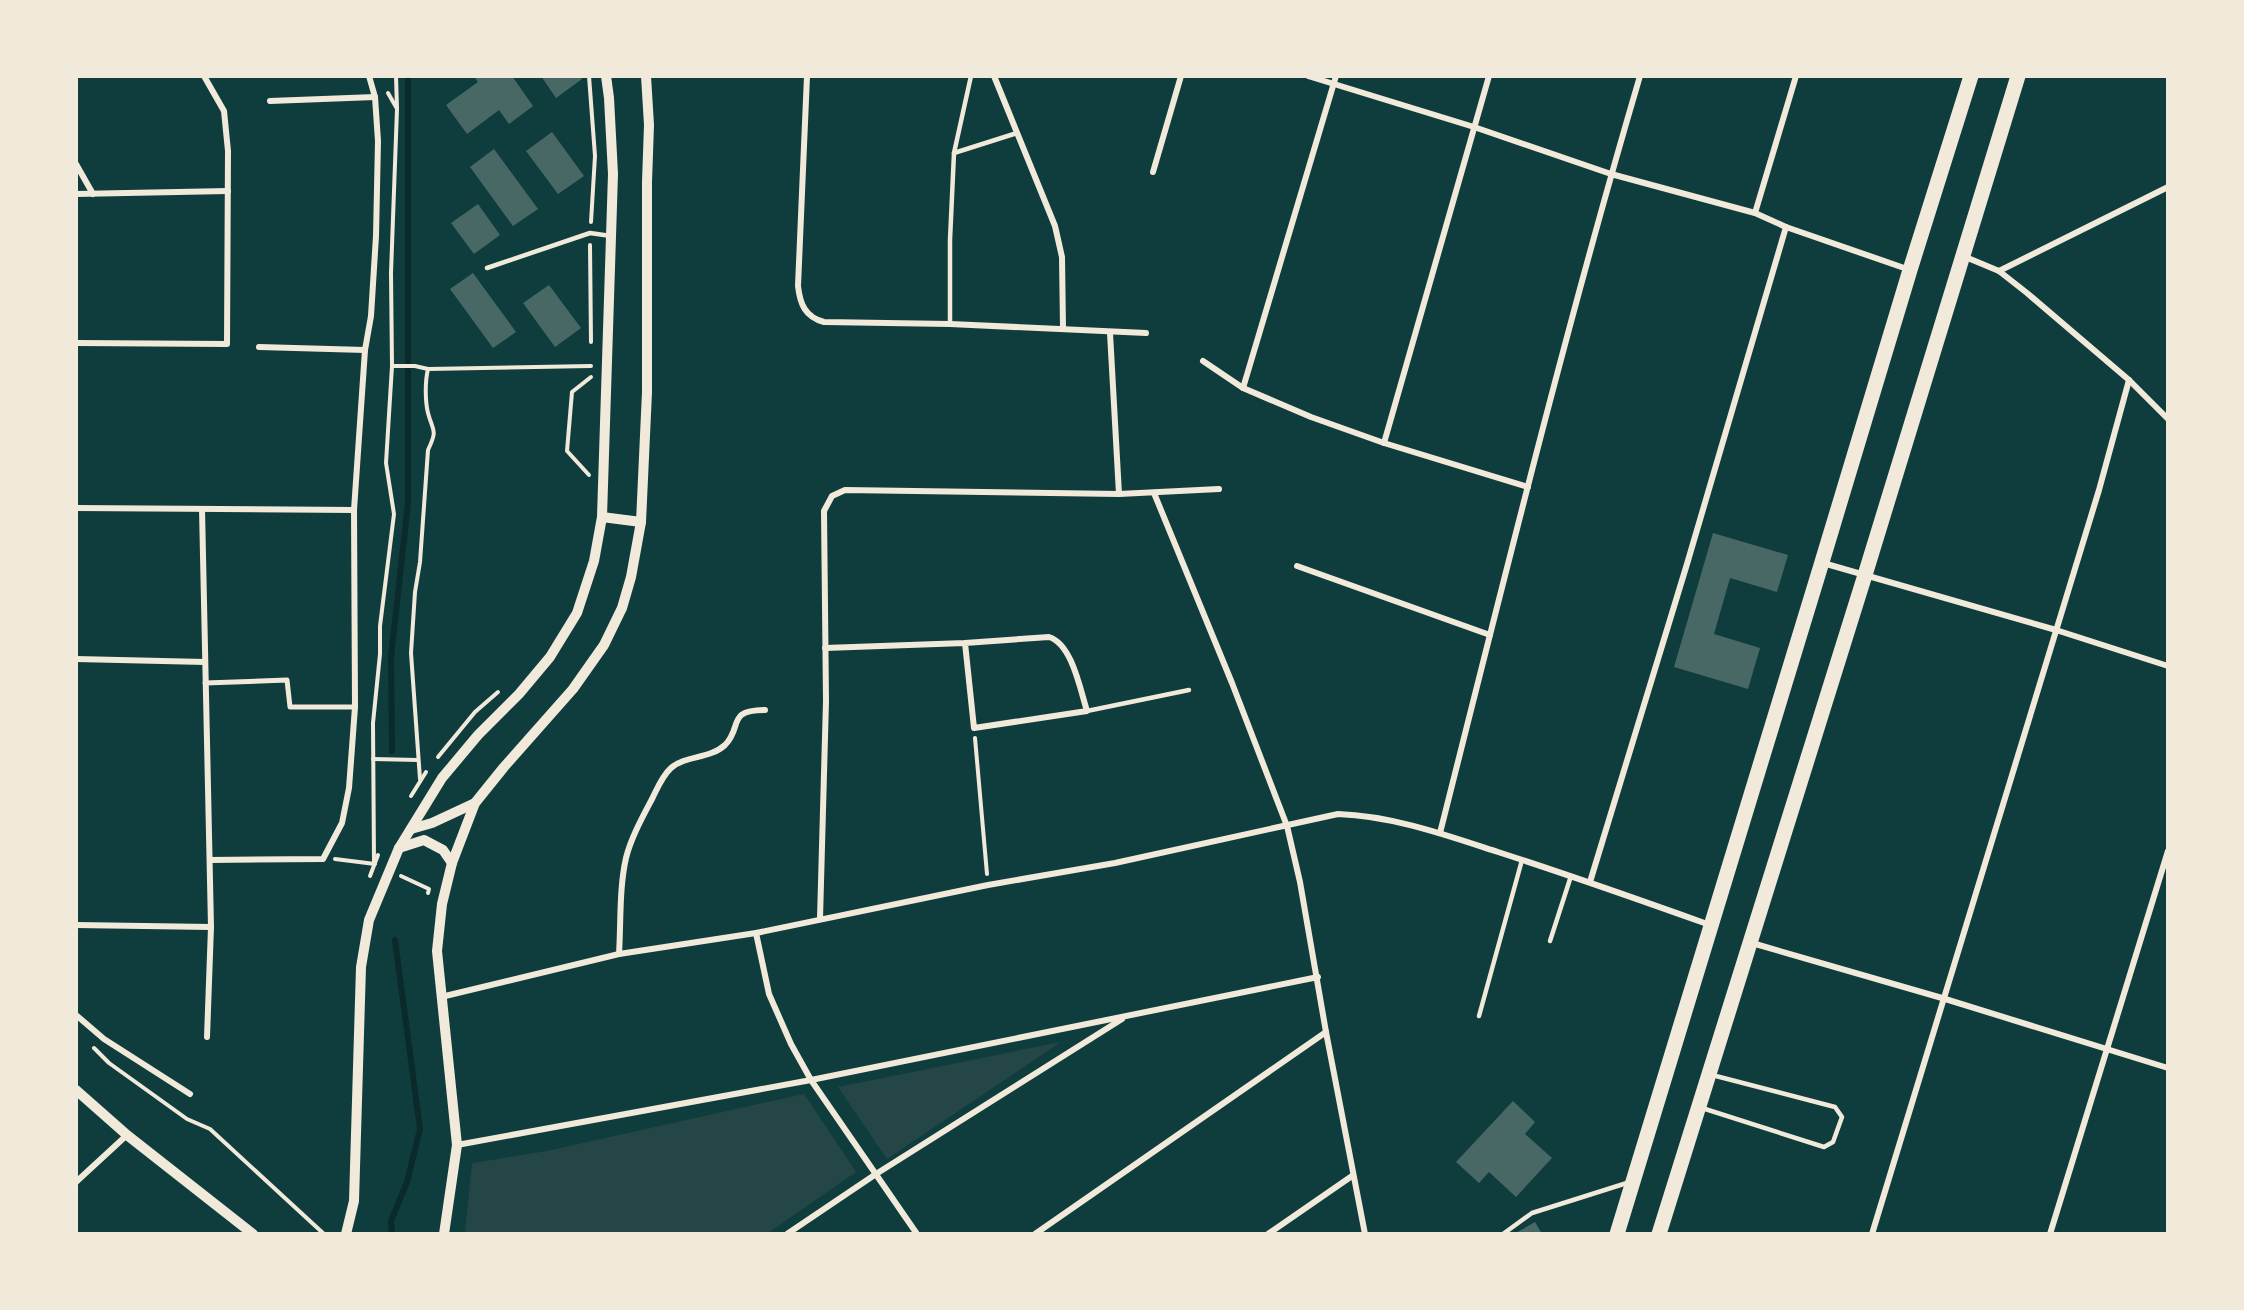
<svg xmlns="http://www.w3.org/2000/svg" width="2244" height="1310" font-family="Poppins,sans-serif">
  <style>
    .green { fill: #244646 }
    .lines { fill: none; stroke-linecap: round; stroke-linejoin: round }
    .stream { stroke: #0a2a2b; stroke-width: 6 }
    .building { fill: #486865 }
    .path { stroke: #f1e9da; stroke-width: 4 }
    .service { stroke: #f1e9da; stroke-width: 4.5 }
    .pedestrian { stroke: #f1e9da; stroke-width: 5 }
    .minor { stroke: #f1e9da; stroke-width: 6 }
    .tertiary { stroke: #f1e9da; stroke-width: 10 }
    .primary { stroke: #f1e9da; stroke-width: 15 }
  </style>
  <rect width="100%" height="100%" fill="#0f3d3e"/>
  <g class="green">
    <path d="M1061 1042 887 1159 838 1087Z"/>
    <path d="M804 1094 856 1172 768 1233H465L472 1163 547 1151Z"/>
  </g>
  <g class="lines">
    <g class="stream">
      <path d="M392 751 391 657 408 503V76"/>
      <path d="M392 1234 391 1221 407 1182 420 1129 395 940"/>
    </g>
  </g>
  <g class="building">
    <path d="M474 76H512L533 106 509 124 499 110 467 134 446 105 478 82Z"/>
    <path d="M541 76H580L582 79 556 98Z"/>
    <path d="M552 132 584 176 558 194 526 151Z"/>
    <path d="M494 149 538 209 513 226 470 167Z"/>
    <path d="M478 204 500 235 474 254 451 223Z"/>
    <path d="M473 273 516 332 493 348 450 289Z"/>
    <path d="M549 285 581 328 555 347 523 303Z"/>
    <path d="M1713 533 1788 555 1777 592 1730 578 1714 634 1760 648 1748 689 1674 667Z"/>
    <path d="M1513 1101 1535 1122 1525 1134 1552 1158 1516 1197 1489 1172 1479 1183 1456 1162Z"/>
    <path d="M1535 1222 1542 1234H1514Z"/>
  </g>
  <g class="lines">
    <g class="path">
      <path d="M589 76 595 156 591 222"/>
      <path d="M388 93 396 107"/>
      <path d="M590 245 591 342"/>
      <path d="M392 366H415L428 369"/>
      <path d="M589 475 567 451 572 392 591 377"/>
      <path d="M975 738 987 874"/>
      <path d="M438 757 475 712 498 692"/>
      <path d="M373 759 418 760"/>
      <path d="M420 779 411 653 415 592 420 562 428 450C438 429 433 432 428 413 425 401 425 381 428 369L591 366"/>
      <path d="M411 796 426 772"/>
      <path d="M335 859 375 864"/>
      <path d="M374 863 373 723 380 654V626L394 514 386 463 392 366 391 273 397 109 396 76"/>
      <path d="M370 876 378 855"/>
      <path d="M401 876 429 889 428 893"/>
      <path d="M94 1048 109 1063 187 1119 210 1129 324 1234"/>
    </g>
    <g class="service">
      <path d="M954 153 1017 133"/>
      <path d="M487 268 590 233 611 236"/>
      <path d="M950 324V240L954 153 971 76"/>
      <path d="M1087 711 1189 690"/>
      <path d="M1550 941 1571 876"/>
      <path d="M1479 1016 1522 860"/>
      <path d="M1702 1108 1824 1147 1833 1142 1842 1117 1835 1107 1712 1075"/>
      <path d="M1503 1234 1532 1213 1630 1182"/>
    </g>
    <path class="pedestrian" d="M205 683 287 680 290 707H355"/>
    <g class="minor">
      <path d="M807 76 798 286C800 304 805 317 824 322L950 324 1146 333"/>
      <path d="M994 76 1055 226 1062 257 1063 328"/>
      <path d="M1308 76 1474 127 1611 174 1755 213 1786 227 1910 270"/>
      <path d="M270 101 375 97"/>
      <path d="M76 164 93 194"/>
      <path d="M1153 172 1181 76"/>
      <path d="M76 194 228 191"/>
      <path d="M1755 213 1796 76"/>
      <path d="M1963 256 1999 271 2027 293 2129 380 2168 419"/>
      <path d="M1999 271 2168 187"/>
      <path d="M1110 333 1119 494"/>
      <path d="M76 343 227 344 228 151 224 111 204 76"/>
      <path d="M259 347 365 350"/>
      <path d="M1203 361 1243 388 1311 417 1384 443 1528 487"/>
      <path d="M1243 388 1336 76"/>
      <path d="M1384 443 1489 76"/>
      <path d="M1154 493 1232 683 1287 826 1300 882 1326 1032 1365 1234"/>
      <path d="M76 508 354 510"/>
      <path d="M202 509 211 927 207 1037"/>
      <path d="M1823 563 2056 630 2168 666"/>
      <path d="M1297 566 1490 635"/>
      <path d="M825 648 965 643 1049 637C1072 644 1080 689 1087 711L974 728 965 643"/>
      <path d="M76 659 205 662"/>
      <path d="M1440 833C1504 580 1566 327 1640 76"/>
      <path d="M210 860 323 859 342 823 349 788 355 707 354 510 365 350 371 316 376 236 378 141 375 97 369 76"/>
      <path d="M1590 882 1687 564 1786 227"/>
      <path d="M820 919 826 701 824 511 832 496 845 490 1119 494 1219 489"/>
      <path d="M76 925 211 927"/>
      <path d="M756 933 769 994 791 1044 811 1080 917 1234"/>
      <path d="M1752 943 1942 998 2168 1068"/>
      <path d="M619 954C621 923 619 889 626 858 631 838 642 818 652 799 657 789 662 776 671 768 686 755 710 759 725 745 743 727 726 710 765 710"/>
      <path d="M441 997 619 954 756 933 988 885 1115 863 1338 814C1393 816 1446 835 1498 852 1569 875 1640 900 1710 925"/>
      <path d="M76 1015 104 1039 190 1094"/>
      <path d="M457 1145 811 1080 1318 977"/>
      <path d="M76 1182 127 1135"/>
      <path d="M787 1234 876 1174 1122 1019"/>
      <path d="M1035 1234 1326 1032"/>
      <path d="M1268 1234 1352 1176"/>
      <path d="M1872 1234 2099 490 2129 380"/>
      <path d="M2050 1234 2168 851"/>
    </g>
    <g class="tertiary">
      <path d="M602 517 641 522"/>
      <path d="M411 829 432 823 475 803"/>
      <path d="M399 848 424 840 443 850 452 863"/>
      <path d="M76 1090 127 1135 253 1234"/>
      <path d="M346 1234 354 1201 361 967 369 920 399 848 442 778 478 735 519 694 550 657 577 613 594 561 602 517 613 174 609 98 606 76"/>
      <path d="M444 1234 457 1145 437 951 442 904 452 863 475 803 504 767 573 689 604 645 622 608 631 577 641 522 647 392V182L649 125 646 76"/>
    </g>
    <g class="primary">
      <path d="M1617 1234 1822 562 1910 270 1971 76"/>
      <path d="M1659 1234 1865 575 2018 76"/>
    </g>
  </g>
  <rect width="2244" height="1310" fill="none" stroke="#f1e9da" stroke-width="156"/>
</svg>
